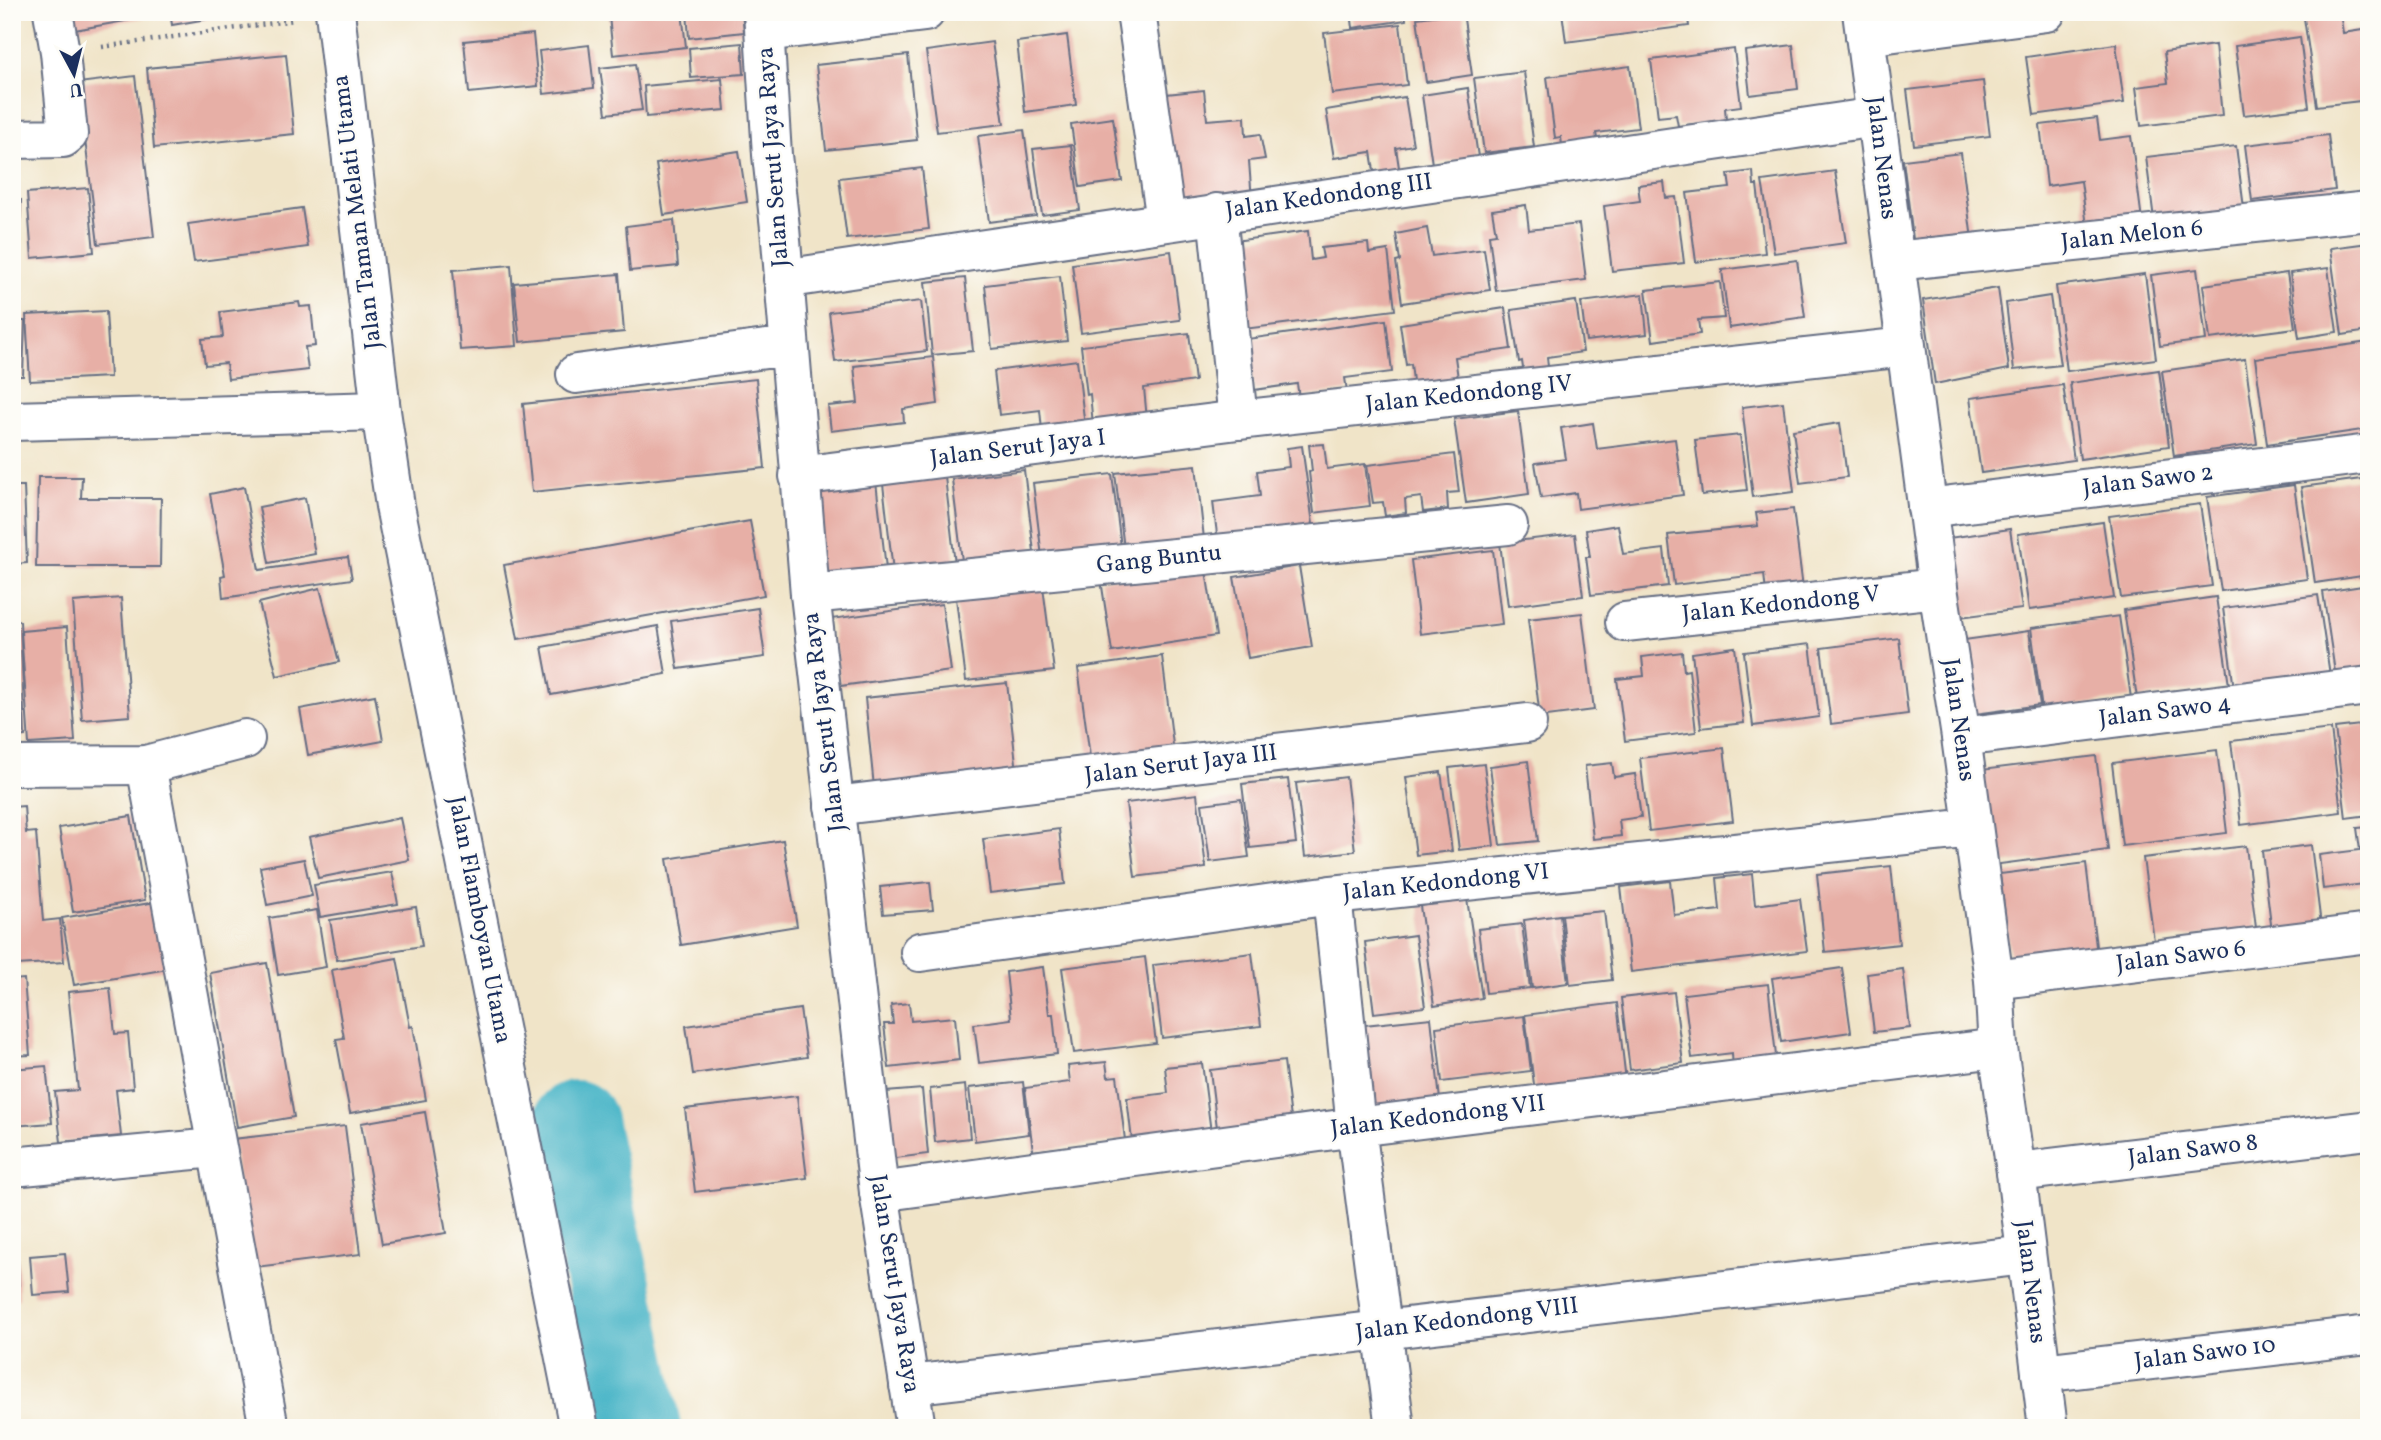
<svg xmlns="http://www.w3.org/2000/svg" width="2381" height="1440" font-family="Vollkorn,serif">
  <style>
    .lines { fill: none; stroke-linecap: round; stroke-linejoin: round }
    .river { stroke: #4bb6c8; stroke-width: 84 }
    .building { fill: #e7afa6 }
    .minor-casing { stroke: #666e83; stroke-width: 42 }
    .path { stroke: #666e83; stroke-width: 4.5; stroke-dasharray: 2 5; stroke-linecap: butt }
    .minor { stroke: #fff; stroke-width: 38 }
    .labels { text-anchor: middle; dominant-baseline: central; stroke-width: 5; stroke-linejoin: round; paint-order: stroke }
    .street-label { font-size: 24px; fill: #1b2f5e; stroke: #fdfcf7 }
  </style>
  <rect width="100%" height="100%" fill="#fdfcf7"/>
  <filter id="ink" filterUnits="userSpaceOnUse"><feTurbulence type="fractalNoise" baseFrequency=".0143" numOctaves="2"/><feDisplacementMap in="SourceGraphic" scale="14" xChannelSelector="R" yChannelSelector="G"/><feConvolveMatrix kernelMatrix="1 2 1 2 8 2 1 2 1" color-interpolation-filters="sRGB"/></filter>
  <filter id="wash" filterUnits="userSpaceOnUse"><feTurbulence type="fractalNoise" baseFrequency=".00686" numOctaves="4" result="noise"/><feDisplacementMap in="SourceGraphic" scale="28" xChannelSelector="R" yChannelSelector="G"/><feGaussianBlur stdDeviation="1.57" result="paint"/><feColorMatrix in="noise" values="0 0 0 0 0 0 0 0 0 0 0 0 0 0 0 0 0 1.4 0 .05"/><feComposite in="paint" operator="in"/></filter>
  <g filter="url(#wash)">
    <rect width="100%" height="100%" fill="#f0e4c8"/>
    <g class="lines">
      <path class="river" d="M575 1122 639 1428"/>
    </g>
    <g id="blocks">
      <g class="building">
        <path d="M65 12H152L153 16 69 31Z"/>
        <path d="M170 12H236V14L172 25Z"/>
        <path d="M645 12H682L686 47 613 55 609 16Z"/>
        <path d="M687 12H742L744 32 689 38Z"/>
        <path d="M1351 12H1405L1406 20 1353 28Z"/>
        <path d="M1463 12 1472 75 1426 82 1417 18Z"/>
        <path d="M1562 12H1687L1689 26 1566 42Z"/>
        <path d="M2340 12 2343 33 2369 29V100L2317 106 2304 18Z"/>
        <path d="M1400 24 1407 85 1332 94 1324 33Z"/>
        <path d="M533 34 538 86 469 93 464 41Z"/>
        <path d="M1067 35 1076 105 1025 112 1017 42Z"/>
        <path d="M2300 37 2309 107 2244 115 2235 46Z"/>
        <path d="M992 42 1004 124 937 132 926 51Z"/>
        <path d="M742 43 744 74 691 78 689 48Z"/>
        <path d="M2116 44 2124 103 2034 115 2026 57Z"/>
        <path d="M589 45 594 88 544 94 539 51Z"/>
        <path d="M1793 45 1798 89 1750 95 1745 51Z"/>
        <path d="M2215 45 2222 116 2141 126 2136 87 2168 83 2164 52Z"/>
        <path d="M1734 49 1741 106 1725 108 1726 120 1678 126 1676 115 1658 117 1651 60Z"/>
        <path d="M286 54 294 134 154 148 147 68Z"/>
        <path d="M908 55 917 140 826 150 816 65Z"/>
        <path d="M635 64 642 110 606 114 600 68Z"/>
        <path d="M1630 66 1638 128 1596 133 1600 155 1564 161 1561 137 1555 138 1547 77Z"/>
        <path d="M1524 72 1534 147 1484 153 1474 78Z"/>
        <path d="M135 76 154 237 98 244 78 83Z"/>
        <path d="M722 79 725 110 646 117 644 86Z"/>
        <path d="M1983 81 1990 136 1914 145 1907 90Z"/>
        <path d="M1468 88 1478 157 1432 164 1422 95Z"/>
        <path d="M1204 90 1207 120 1245 117 1246 136 1260 134 1265 159 1249 161 1252 201 1165 209 1157 95Z"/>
        <path d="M1405 97 1413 145 1396 148 1400 174 1375 177 1371 152 1334 158 1326 110Z"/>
        <path d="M1113 118 1122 181 1080 187 1071 124Z"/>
        <path d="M2097 118 2100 140 2131 136 2142 220 2087 226 2081 181 2047 186 2040 125Z"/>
        <path d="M1024 130 1036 216 989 222 978 136Z"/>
        <path d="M2328 135 2335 190 2252 201 2245 145Z"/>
        <path d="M1071 145 1080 210 1042 215 1033 149Z"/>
        <path d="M2236 146 2245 216 2155 227 2146 157Z"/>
        <path d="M739 151 747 202 664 215 656 164Z"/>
        <path d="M1961 153 1972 240 1914 247 1903 160Z"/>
        <path d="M922 168 929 229 847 239 839 178Z"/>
        <path d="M1753 171 1754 185H1757L1765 253 1696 262 1687 193 1730 188 1728 174Z"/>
        <path d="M1835 171 1846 243 1774 253 1762 181Z"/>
        <path d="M1664 182 1666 198 1676 197 1684 263 1612 271 1604 206 1640 201 1638 185Z"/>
        <path d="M88 188 94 252 32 258 27 193Z"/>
        <path d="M12 200H21L19 251H12Z"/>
        <path d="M1526 205 1529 230 1579 224 1586 280 1496 291 1489 235 1496 234 1492 210Z"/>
        <path d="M302 208 308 247 194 262 188 224Z"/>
        <path d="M674 220 678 266 630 271 626 226Z"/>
        <path d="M1427 228 1432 256 1484 249 1490 290 1402 303 1396 262 1400 261 1396 234Z"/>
        <path d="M1308 231 1311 260 1323 258 1321 248 1368 243 1369 253 1388 250 1395 310 1236 330 1227 242Z"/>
        <path d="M2369 243V331L2342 335 2330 248Z"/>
        <path d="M1171 251 1180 320 1081 333 1072 264Z"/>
        <path d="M1797 260 1805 317 1729 328 1722 270Z"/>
        <path d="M511 265 517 346 460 350 453 270Z"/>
        <path d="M2328 268 2337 332 2299 338 2290 273Z"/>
        <path d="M2197 269 2206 340 2160 346 2151 275Z"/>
        <path d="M2287 273 2295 328 2210 339 2203 285Z"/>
        <path d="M619 274 624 332 520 342 514 283Z"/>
        <path d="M2145 274 2156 359 2067 371 2056 286Z"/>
        <path d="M1060 276 1067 341 992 349 985 285Z"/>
        <path d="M965 278 973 351 932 355 925 282Z"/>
        <path d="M1720 282 1724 318 1698 320 1700 334 1653 341 1646 290Z"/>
        <path d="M1998 288 2009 369 1935 384 1923 300Z"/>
        <path d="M1643 294 1647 334 1586 341 1581 302Z"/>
        <path d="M2050 296 2060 365 2014 370 2006 303Z"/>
        <path d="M921 301 927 351 835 362 829 312Z"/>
        <path d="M1576 301 1583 352 1547 357 1550 386 1526 389 1522 361 1519 362 1511 310Z"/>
        <path d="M299 302 300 307 311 306 315 346 305 347 308 370 228 379 226 363 205 365 202 339 223 337 220 312Z"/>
        <path d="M1505 308 1511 349 1455 357 1460 392 1415 398 1411 364 1406 365 1400 324Z"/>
        <path d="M106 311 110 377 30 381 26 315Z"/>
        <path d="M1386 320 1392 372 1345 378 1347 391 1299 397 1297 384 1254 390 1247 339Z"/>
        <path d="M12 321H25L23 376H12Z"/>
        <path d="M1189 333 1195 381 1144 388 1148 430 1094 435 1090 394 1087 395 1081 346Z"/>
        <path d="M2369 342V429L2267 444 2255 358Z"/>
        <path d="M933 357 938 404 903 409 904 422 831 431 828 406 858 403 854 366Z"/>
        <path d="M2245 359 2257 444 2174 456 2162 371Z"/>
        <path d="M1077 360 1086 435 1043 440 1040 410 999 415 994 371Z"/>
        <path d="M2159 370 2169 446 2080 459 2070 383Z"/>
        <path d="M756 379 765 468 532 492 523 404Z"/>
        <path d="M2063 385 2074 460 1981 473 1970 398Z"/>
        <path d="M1783 402 1794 492 1753 497 1742 407Z"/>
        <path d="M1518 411 1529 494 1466 503 1454 419Z"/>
        <path d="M1593 423 1597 449 1675 439 1683 495 1578 509 1576 493 1541 498 1535 463 1566 459 1561 428Z"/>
        <path d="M1840 423 1847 477 1800 483 1793 430Z"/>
        <path d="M1740 435 1747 490 1702 495 1695 440Z"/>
        <path d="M1324 444 1327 469 1365 464 1370 506 1314 513 1309 472 1312 471 1309 445Z"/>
        <path d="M1302 446 1314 531 1218 542 1213 502 1260 496 1257 471 1289 467 1287 448Z"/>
        <path d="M1454 454 1459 492 1447 493 1448 509 1423 512 1421 497 1405 499 1406 513 1385 516 1383 502 1373 503 1367 465Z"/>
        <path d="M1196 465 1204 539 1124 549 1115 473Z"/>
        <path d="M1024 470 1035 560 963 569 952 479Z"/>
        <path d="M1112 474 1121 547 1042 557 1033 483Z"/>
        <path d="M38 477H82L81 498H161L160 567H36Z"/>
        <path d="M945 477 955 564 893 571 883 484Z"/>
        <path d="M2369 478V575L2315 583 2301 487Z"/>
        <path d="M876 482 887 577 818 585 807 490Z"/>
        <path d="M2294 485 2307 579 2221 591 2207 497Z"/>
        <path d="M12 486H24L27 563 12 564Z"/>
        <path d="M244 487 259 570 348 557 352 579 223 598 221 576 225 575 210 494Z"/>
        <path d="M305 498 315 554 269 563 259 507Z"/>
        <path d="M2200 504 2212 586 2121 598 2109 516Z"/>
        <path d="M1793 509 1803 588 1766 593 1764 574 1674 585 1668 535 1758 526 1756 513Z"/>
        <path d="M750 521 764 595 518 639 504 565Z"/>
        <path d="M2103 522 2114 598 2029 610 2018 534Z"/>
        <path d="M1618 525 1623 554 1664 549 1668 586 1591 595 1586 557H1590L1586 530Z"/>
        <path d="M2010 529 2022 609 1953 618 1942 539Z"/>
        <path d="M1575 534 1583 596 1508 606 1500 543Z"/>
        <path d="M1493 550 1502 624 1420 634 1411 560Z"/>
        <path d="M1205 564 1216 636 1112 652 1101 580Z"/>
        <path d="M1299 566 1312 647 1248 658 1234 577Z"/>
        <path d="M2369 585V675L2336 679 2323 592Z"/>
        <path d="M1043 587 1054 671 966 681 956 598Z"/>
        <path d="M320 588 339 662 277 676 259 603Z"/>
        <path d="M2318 595 2330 675 2234 689 2223 608Z"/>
        <path d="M2216 597 2229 685 2137 698 2124 610Z"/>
        <path d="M121 598 130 716 82 720 73 602Z"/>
        <path d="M942 604 951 671 840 686 831 619Z"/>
        <path d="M758 608 765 657 678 669 671 621Z"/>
        <path d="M1582 613 1594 710 1540 717 1528 619Z"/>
        <path d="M2119 616 2131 698 2042 710 2031 628Z"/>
        <path d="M12 621H20L25 736 12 737Z"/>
        <path d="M658 626 666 674 551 695 542 647Z"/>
        <path d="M67 627 75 741 29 744 21 631Z"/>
        <path d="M2029 631 2040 705 1968 715 1957 641Z"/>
        <path d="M1899 638 1908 714 1831 724 1821 648Z"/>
        <path d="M1810 644 1819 717 1753 726 1744 652Z"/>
        <path d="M1735 647 1744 723 1701 728 1692 653Z"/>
        <path d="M1682 652 1684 671 1689 670 1696 732 1625 741 1617 679 1644 676 1642 657Z"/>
        <path d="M1162 656 1174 753 1091 764 1078 668Z"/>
        <path d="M1007 683 1017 772 874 787 865 698Z"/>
        <path d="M375 695 383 741 308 755 300 709Z"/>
        <path d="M2369 724V815L2346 818 2335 728Z"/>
        <path d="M2331 729 2341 812 2241 825 2231 741Z"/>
        <path d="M1724 748 1733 821 1649 831 1640 758Z"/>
        <path d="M2217 750 2227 833 2122 846 2112 763Z"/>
        <path d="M2096 756 2108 850 1993 865 1981 770Z"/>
        <path d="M1528 761 1538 841 1500 845 1490 766Z"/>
        <path d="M1612 763 1614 777 1635 774 1641 817 1619 820 1621 836 1593 839 1585 766Z"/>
        <path d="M1484 764 1494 846 1459 850 1449 768Z"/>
        <path d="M1441 772 1452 851 1416 855 1406 777Z"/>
        <path d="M1346 777 1355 851 1305 857 1296 783Z"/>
        <path d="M1288 779 1296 843 1250 848 1242 784Z"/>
        <path d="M1197 794 1206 868 1135 877 1126 803Z"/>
        <path d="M1241 799 1249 857 1210 862 1202 804Z"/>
        <path d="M24 806 26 833 36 832 43 921 60 919 64 962 17 965 14 928H12V807Z"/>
        <path d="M131 816 145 900 73 912 59 828Z"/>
        <path d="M400 818 409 860 318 878 309 837Z"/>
        <path d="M2369 827V899H2366L2364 884 2323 889 2319 855 2360 850 2357 828Z"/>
        <path d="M1059 829 1065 884 990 893 983 839Z"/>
        <path d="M783 840 797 926 681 945 667 859Z"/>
        <path d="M2311 845 2321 925 2272 932 2262 851Z"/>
        <path d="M2246 846 2256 928 2154 941 2143 858Z"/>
        <path d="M304 859 312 896 267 905 260 867Z"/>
        <path d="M2086 863 2097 955 2011 965 2000 874Z"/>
        <path d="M1891 866 1899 944 1825 952 1817 874Z"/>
        <path d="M392 872 398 904 320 917 314 885Z"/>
        <path d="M1752 874 1755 905 1800 899 1807 951 1631 972 1621 887 1670 881 1674 915 1720 910 1717 878Z"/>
        <path d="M930 882 933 910 883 914 880 887Z"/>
        <path d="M1467 899 1482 998 1434 1006 1420 906Z"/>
        <path d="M156 902 168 969 74 985 62 918Z"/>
        <path d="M416 907 422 946 337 960 330 920Z"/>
        <path d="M317 910 326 967 278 975 269 918Z"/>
        <path d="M1604 911 1612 980 1570 985 1562 915Z"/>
        <path d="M1560 915 1568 983 1532 988 1524 920Z"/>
        <path d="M1522 924 1530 988 1486 993 1478 929Z"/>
        <path d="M1415 935 1425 1007 1374 1013 1365 942Z"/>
        <path d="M1252 953 1261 1026 1162 1038 1153 965Z"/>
        <path d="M1145 957 1156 1043 1074 1053 1062 968Z"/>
        <path d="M397 958 410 1027 413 1026 426 1100 350 1113 336 1039 344 1038 332 970Z"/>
        <path d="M267 963 294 1117 237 1127 210 973Z"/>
        <path d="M1043 967 1049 1014H1053L1057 1054 979 1063 974 1024 1011 1019 1006 972Z"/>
        <path d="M1842 968 1851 1032 1781 1042 1772 978Z"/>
        <path d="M1903 969 1910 1028 1874 1032 1867 974Z"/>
        <path d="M24 979 30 1055 12 1056V980Z"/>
        <path d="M1768 984 1777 1065 1733 1070 1732 1053 1692 1058 1684 994Z"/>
        <path d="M110 988 115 1034 128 1033 133 1088 116 1090 121 1136 61 1142 55 1092 78 1090 68 992Z"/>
        <path d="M1674 992 1683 1063 1630 1070 1621 998Z"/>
        <path d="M909 1003 911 1021 955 1017 959 1060 889 1068 884 1024H893L891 1005Z"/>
        <path d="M1617 1003 1626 1081 1535 1092 1525 1015Z"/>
        <path d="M800 1009 807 1057 693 1074 686 1026Z"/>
        <path d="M1524 1016 1531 1071 1442 1082 1436 1027Z"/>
        <path d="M1431 1018 1440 1100 1364 1109 1355 1026Z"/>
        <path d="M1284 1061 1292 1127 1218 1136 1210 1070Z"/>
        <path d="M1106 1062 1108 1077 1117 1076 1125 1140 1033 1151 1025 1088 1070 1082 1068 1066Z"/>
        <path d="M1202 1063 1212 1140 1133 1149 1127 1098 1168 1093 1165 1067Z"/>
        <path d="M46 1066 52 1123 12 1126V1069Z"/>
        <path d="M1023 1082 1029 1134 975 1141 969 1088Z"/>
        <path d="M965 1085 970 1138 935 1142 930 1089Z"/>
        <path d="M922 1089 928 1154 880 1160 874 1093Z"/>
        <path d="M797 1096 807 1178 695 1192 685 1109Z"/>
        <path d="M425 1112 446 1233 382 1244 361 1123Z"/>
        <path d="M345 1126 361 1254 248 1268 233 1139Z"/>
        <path d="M65 1253 69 1292 33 1295 30 1256Z"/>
        <path d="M12 1259H18L19 1299 12 1300Z"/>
      </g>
    </g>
  </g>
  <g filter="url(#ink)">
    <use href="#blocks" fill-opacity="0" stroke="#666e83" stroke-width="2"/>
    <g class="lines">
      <g class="minor-casing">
        <g id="minor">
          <path d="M335 12 381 411 395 506 579 1428"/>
          <path d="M763 12 772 155 780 228 810 594 879 1192 916 1428"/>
          <path d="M1136 12 1166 221"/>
          <path d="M1862 12 1938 588 1961 737 1994 980 1998 1048 2016 1172 2048 1428"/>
          <path d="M765 32 925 12"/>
          <path d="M1865 36 2046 12"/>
          <path d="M12 139 63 138 68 134 60 52 53 12"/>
          <path d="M1217 213 1238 420 1906 347"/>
          <path d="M1895 261 2369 211"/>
          <path d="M783 279 1876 117"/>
          <path d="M576 374 766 349H788"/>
          <path d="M12 421 381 411"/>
          <path d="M799 476 1238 420"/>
          <path d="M1927 508 2369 454"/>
          <path d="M810 594 1508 525"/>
          <path d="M1625 622 1938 588"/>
          <path d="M1961 737 2369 686"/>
          <path d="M146 765 269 1428"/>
          <path d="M12 766 146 765 245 739"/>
          <path d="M834 806 1527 723"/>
          <path d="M1332 895 1356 1127 1395 1428"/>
          <path d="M920 952 1332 895 1973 828"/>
          <path d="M1994 980 2369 933"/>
          <path d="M12 1167 215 1148"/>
          <path d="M2016 1172 2369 1130"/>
          <path d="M879 1192 1356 1127 1998 1048"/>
          <path d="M2041 1373 2369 1335"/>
          <path d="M909 1385 2026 1255"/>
        </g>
      </g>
      <path class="path" d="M102 47 295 20"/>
      <use href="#minor" class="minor"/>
    </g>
  </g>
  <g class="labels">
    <g class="street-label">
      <text transform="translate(774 157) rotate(-94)">Jalan Serut Jaya Raya</text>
      <text transform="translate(1881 158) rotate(83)">Jalan Nenas</text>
      <text transform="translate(1329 197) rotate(-8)">Jalan Kedondong III</text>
      <text transform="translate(358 212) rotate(-97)">Jalan Taman Melati Utama</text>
      <text transform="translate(2132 236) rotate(-6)">Jalan Melon 6</text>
      <text transform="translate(1469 395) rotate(-6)">Jalan Kedondong IV</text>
      <text transform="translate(1018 449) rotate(-7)">Jalan Serut Jaya I</text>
      <text transform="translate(2148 481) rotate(-7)">Jalan Sawo 2</text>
      <text transform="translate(1159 560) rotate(-6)">Gang Buntu</text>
      <text transform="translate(1781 605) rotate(-6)">Jalan Kedondong V</text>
      <text transform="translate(2165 712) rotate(-7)">Jalan Sawo 4</text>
      <text transform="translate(1958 720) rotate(82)">Jalan Nenas</text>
      <text transform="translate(825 722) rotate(-97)">Jalan Serut Jaya Raya</text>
      <text transform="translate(1181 765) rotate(-7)">Jalan Serut Jaya III</text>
      <text transform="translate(1446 883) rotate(-6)">Jalan Kedondong VI</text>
      <text transform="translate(479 920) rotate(79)">Jalan Flamboyan Utama</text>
      <text transform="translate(2181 957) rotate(-7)">Jalan Sawo 6</text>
      <text transform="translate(1438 1117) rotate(-7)">Jalan Kedondong VII</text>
      <text transform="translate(2193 1151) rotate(-7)">Jalan Sawo 8</text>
      <text transform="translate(2030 1282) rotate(83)">Jalan Nenas</text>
      <text transform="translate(894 1284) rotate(81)">Jalan Serut Jaya Raya</text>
      <text transform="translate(1467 1320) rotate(-7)">Jalan Kedondong VIII</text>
      <text transform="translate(2205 1354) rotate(-7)">Jalan Sawo 10</text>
    </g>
  </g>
  <rect width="2381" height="1440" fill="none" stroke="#fdfcf7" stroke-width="42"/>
  <g transform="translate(74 74) rotate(173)" stroke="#fdfcf7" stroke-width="5" paint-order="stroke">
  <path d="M0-5L12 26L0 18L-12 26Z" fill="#1b2f5e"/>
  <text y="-10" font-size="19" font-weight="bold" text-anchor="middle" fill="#1b2f5e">U</text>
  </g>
</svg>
